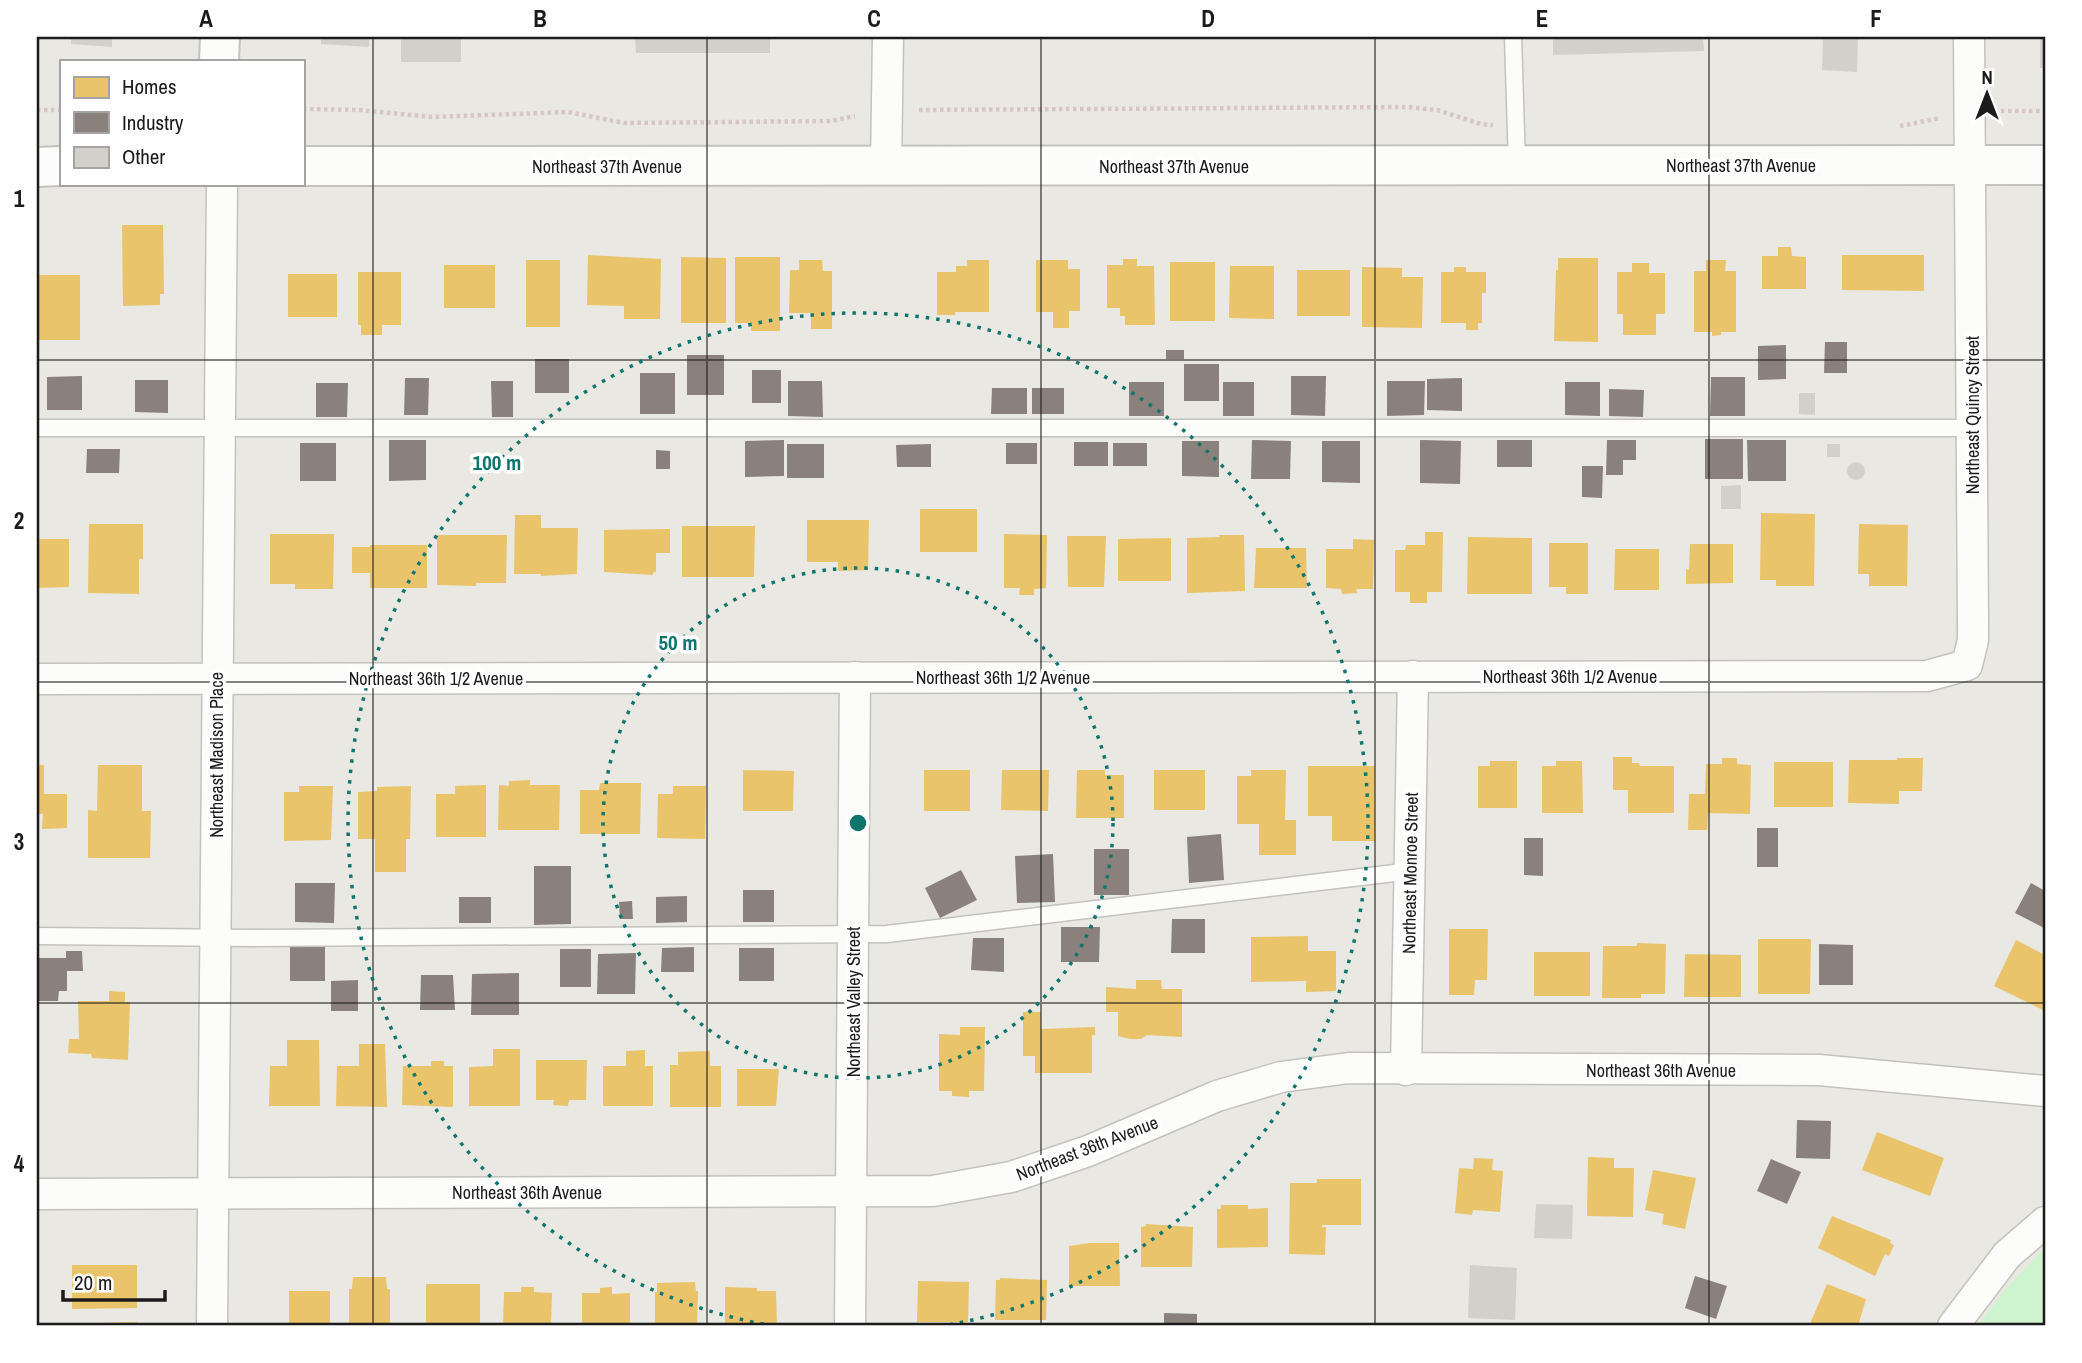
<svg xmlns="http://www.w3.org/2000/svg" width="2082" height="1363" font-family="'Archivo Narrow',sans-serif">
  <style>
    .park { fill: #cdf4ce }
    .homes { fill: #e9c46a }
    .industry { fill: #8a817c }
    .building { fill: #d3d0cb }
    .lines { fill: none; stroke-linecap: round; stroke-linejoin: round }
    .service-casing { stroke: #c2c2bf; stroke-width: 19 }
    .minor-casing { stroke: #c2c2bf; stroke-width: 33 }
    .tertiary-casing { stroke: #c2c2bf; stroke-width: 42 }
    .path { stroke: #d6c7c3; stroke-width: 4.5; stroke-dasharray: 3.5 3.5; stroke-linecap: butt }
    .service { stroke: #fcfcfb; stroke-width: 16 }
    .minor { stroke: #fcfcfb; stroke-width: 30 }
    .tertiary { stroke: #fcfcfb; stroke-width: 38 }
    .grid { fill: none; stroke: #1b1b1b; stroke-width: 2; stroke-opacity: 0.55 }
    .ring { fill: none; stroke: #0f766e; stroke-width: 3.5; stroke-dasharray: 3.5 7 }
    .labels { text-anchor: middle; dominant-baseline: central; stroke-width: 7; stroke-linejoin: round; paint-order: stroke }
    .street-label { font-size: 18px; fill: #1b1b1b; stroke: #fff }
    .centre { fill: #0f766e; stroke: #fff; stroke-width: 3.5 }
    .ring-label { font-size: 21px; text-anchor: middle; font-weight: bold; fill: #0f766e; stroke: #fff; stroke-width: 7; stroke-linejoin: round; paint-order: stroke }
    .neatline { fill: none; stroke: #1b1b1b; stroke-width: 2.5 }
    .grid-label { font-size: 23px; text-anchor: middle; font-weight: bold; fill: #1b1b1b }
  </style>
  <rect width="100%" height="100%" fill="#eae8e2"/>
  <path class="park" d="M2045 1248V1326H1977L2006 1289Z"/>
  <g class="homes">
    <path d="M122 225H163L164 294H160V305L123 306Z"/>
    <path d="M1778 247H1791L1792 256 1806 257V289H1762V256H1778Z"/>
    <path d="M588 255 661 259 660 319H624V306L587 305Z"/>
    <path d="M1842 255H1924V291L1842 290Z"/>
    <path d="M681 257 726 258V323H681Z"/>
    <path d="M735 257H780V331H751V323H735Z"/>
    <path d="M1558 258H1598V342L1554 341 1556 270H1558Z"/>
    <path d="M1123 259H1137V266H1154L1155 325H1125V316H1120V308H1107V265H1123Z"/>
    <rect x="526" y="260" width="34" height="67"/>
    <path d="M799 260H822L823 271H832V329H811V313H789L790 270H799Z"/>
    <path d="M967 260H989V312H955V315H937V272H956V266H967Z"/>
    <path d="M1036 260H1068V269H1080V311H1069V328H1053V312H1036Z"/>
    <path d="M1706 260H1726L1725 271H1736V332H1721V335L1712 336V332H1694V271H1706Z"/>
    <rect x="1170" y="262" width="45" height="59"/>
    <path d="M1632 263H1649V273H1665V314H1656V335H1623V314H1617V272H1632Z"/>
    <rect x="444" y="265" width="51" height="43"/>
    <path d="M1230 266H1274V319L1229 318Z"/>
    <path d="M1362 267 1402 268V277H1423L1422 328 1362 327Z"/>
    <path d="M1454 267H1466V272H1486V293H1482V323H1478V330H1466V323H1441V272H1454Z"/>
    <rect x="1297" y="270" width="53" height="46"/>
    <path d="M358 272H401V325H382V335H361V325H358Z"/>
    <rect x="288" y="274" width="49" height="43"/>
    <rect x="37" y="275" width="43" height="65"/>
    <rect x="920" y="509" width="57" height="43"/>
    <path d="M1761 513 1815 514 1814 586H1776V580H1760Z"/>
    <path d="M515 515H541V528H578L577 574 541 576V574H514Z"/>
    <path d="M807 520H869L868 570 838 571V562H807Z"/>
    <path d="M89 524H143V559H139V594L88 593Z"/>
    <path d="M1859 524 1908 525 1907 586H1869V574H1858Z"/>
    <path d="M682 526H755L754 577H682Z"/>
    <path d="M670 529V553H656V572H653V575L604 572V530Z"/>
    <path d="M1425 532H1443L1442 592H1427V603H1410V592H1395V550H1405L1406 545H1425Z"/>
    <path d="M270 534H334L333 589H295V584H270Z"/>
    <path d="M1004 534 1047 535 1046 588 1034 589V595H1019L1020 588H1004Z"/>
    <path d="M437 535H507L506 583H476V586L437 585Z"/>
    <path d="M1219 535H1244L1245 591 1187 593V538L1220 537Z"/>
    <path d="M1067 536H1106L1104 587H1068Z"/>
    <path d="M1468 537 1532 538V594H1467Z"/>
    <path d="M1171 538V581H1118V539Z"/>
    <path d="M37 539H69V587L37 588Z"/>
    <path d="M1353 539 1374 540 1373 589H1356L1357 593 1342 594 1341 589 1326 588V549H1353Z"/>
    <path d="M1549 543H1588V594H1566V587H1549Z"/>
    <path d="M1690 544H1733V583L1686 584V569L1689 570Z"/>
    <path d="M370 545H427V588H370V573H352V547H370Z"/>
    <path d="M1256 548H1306L1307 588H1254Z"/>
    <path d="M1615 549H1659V590H1614Z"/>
    <path d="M1613 757H1632V763H1639L1640 766H1674V813H1628V790H1613Z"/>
    <path d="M1722 758H1737V764L1751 765 1750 814 1708 813 1707 830H1688L1689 794H1705L1706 764H1722Z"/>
    <path d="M1897 758H1923L1922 791H1899V804L1848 803 1849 760H1897Z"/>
    <path d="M1490 761H1517V808H1478V766H1490Z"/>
    <path d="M1556 761H1582L1583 813H1542V766H1556Z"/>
    <rect x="1774" y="762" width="59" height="45"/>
    <path d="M37 765H44V794H67V828L42 829 43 814H37Z"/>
    <path d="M98 765H142V811H151L150 858H88V810L97 811Z"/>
    <path d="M1308 766H1375V841H1332V816H1308Z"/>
    <path d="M743 770 794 771 793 811H743Z"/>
    <rect x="924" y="770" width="46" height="41"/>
    <path d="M1002 770H1049L1048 811 1001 810Z"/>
    <path d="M1077 770H1105V775H1124V818H1076Z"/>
    <rect x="1154" y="770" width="51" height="40"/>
    <path d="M1251 770H1286L1285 820H1296V855H1259V824H1237V776H1251Z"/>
    <path d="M530 780V785H560L559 830H498L499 785 509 786V781Z"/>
    <path d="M600 783H641L640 834H580V790H599Z"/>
    <path d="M486 785V837H436V794H455V786Z"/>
    <path d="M299 786H333L331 840 284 841V792H299Z"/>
    <path d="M411 786 410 839H406V872H375V839H358V792L377 791V787Z"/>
    <path d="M673 786H706L705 839 657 838 658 794H673Z"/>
    <path d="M1449 929H1488L1487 980H1475L1474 995H1449Z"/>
    <path d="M1308 936V951H1336V991L1306 992V981L1251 982V937Z"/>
    <path d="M1758 939H1811L1810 994H1758Z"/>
    <path d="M2016 940 2045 955V1011L1994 986Z"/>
    <path d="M1637 943 1666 944 1665 994H1641V998H1602L1603 946H1637Z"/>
    <rect x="1534" y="952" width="56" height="44"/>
    <path d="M1685 954 1741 955V997H1684Z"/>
    <path d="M1136 980H1161L1162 989H1182V1037L1147 1035 1141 1039H1130L1118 1036V1012H1106V987L1136 989Z"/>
    <path d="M109 991 125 992V1002H130L128 1060 92 1058 91 1054 68 1053 69 1039H79L78 1001H109Z"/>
    <path d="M1023 1012H1041V1029L1095 1027V1035H1092V1073H1035V1056H1023Z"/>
    <path d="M960 1027H985L984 1091H969V1097L952 1096V1091H939V1034L960 1035Z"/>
    <path d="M287 1040H319L320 1106H269L270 1066H287Z"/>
    <path d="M359 1044H385L387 1107 336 1106 337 1066H359Z"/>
    <path d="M493 1049H520V1106H469V1067L493 1066Z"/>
    <path d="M645 1050V1066H653V1106H603V1066H626V1051Z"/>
    <path d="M710 1051V1066H721V1107H670V1065H678V1052Z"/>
    <path d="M536 1060H587L586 1100H569L568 1106 553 1105 554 1100H536Z"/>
    <path d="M431 1061H444V1066H453V1107L402 1105 403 1066H431Z"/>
    <path d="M737 1069H779L776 1106H737Z"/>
    <path d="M1877 1132 1944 1158 1930 1196 1862 1170Z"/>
    <path d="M1588 1157 1614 1158V1168H1634L1633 1217 1587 1216Z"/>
    <path d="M1474 1158 1493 1159 1492 1170 1503 1171 1500 1212 1473 1210 1472 1215 1455 1213 1459 1168 1473 1169Z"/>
    <path d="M1653 1170 1696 1178 1685 1229 1662 1224 1664 1214 1645 1210Z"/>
    <path d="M1317 1179H1361V1225H1322V1227H1326L1325 1255 1289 1254 1290 1183H1317Z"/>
    <path d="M1221 1205H1248V1209L1268 1208V1247L1217 1248V1209H1221Z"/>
    <path d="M1832 1216 1891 1240 1890 1243 1894 1245 1889 1256 1885 1254 1875 1276 1818 1248Z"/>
    <path d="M1146 1224 1193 1227 1192 1267H1141V1227L1146 1226Z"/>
    <path d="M1090 1243H1119L1120 1286H1069V1246Z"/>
    <path d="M72 1265H137V1308L72 1309Z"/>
    <path d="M353 1277H386L387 1289H390V1326H349V1289H352Z"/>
    <path d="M1000 1278 1047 1280 1046 1320H995L996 1280H1000Z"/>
    <path d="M918 1281 969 1282 968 1322H917Z"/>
    <path d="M695 1282 696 1291H698L697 1326H655V1292H657V1283Z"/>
    <rect x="426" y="1284" width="54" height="42"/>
    <path d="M1827 1284 1866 1299 1858 1326H1809Z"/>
    <path d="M521 1287H534V1292L552 1293 551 1326H503L504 1292H521Z"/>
    <path d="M612 1287V1294L630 1293V1326H582V1293H600V1288Z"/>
    <path d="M725 1287 757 1288V1291H776L777 1326H725Z"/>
    <rect x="289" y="1291" width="41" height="35"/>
    <path d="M137 1322V1326H94V1323Z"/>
  </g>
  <g class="industry">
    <path d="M1825 342H1847V373H1824Z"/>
    <path d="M1786 345V379L1758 380V346Z"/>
    <rect x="1166" y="350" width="18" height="9"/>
    <rect x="687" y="355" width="37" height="40"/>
    <rect x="535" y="359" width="34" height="34"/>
    <rect x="1184" y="364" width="35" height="37"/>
    <rect x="752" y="370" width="29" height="33"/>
    <rect x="640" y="373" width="35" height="41"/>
    <path d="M82 376V410H47V377Z"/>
    <path d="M1291 376H1326L1325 416 1291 415Z"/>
    <path d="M1711 377H1745V416H1710Z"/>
    <path d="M405 378H429L428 415H404Z"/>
    <path d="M1462 378V411L1427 410V379Z"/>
    <path d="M135 380H168V413L135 412Z"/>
    <path d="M491 381H513V417H492Z"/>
    <path d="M788 381H822L823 417 788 416Z"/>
    <path d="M1387 381H1425L1424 415 1387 416Z"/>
    <rect x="1129" y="382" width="35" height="34"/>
    <rect x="1223" y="382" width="31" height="34"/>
    <path d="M1565 382H1600V416L1565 415Z"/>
    <path d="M316 383H348L347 417H316Z"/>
    <path d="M992 388H1027V414H991Z"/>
    <rect x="1032" y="388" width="32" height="26"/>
    <path d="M1609 389 1644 390 1643 417 1609 416Z"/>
    <rect x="1705" y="439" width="38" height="40"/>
    <path d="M389 440H426V480L389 481Z"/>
    <path d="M784 440V476L745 477V441Z"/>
    <path d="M1252 440 1291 441 1290 479H1251Z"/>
    <path d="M1420 440 1461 441 1460 484 1420 483Z"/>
    <rect x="1497" y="440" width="35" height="27"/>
    <path d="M1607 440H1636V460H1623V475H1606Z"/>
    <path d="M1747 440H1786V481H1748Z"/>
    <path d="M1182 441H1219V477L1182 476Z"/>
    <path d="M1322 441H1360V483L1322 482Z"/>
    <rect x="1074" y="442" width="34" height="24"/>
    <rect x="300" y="443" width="36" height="38"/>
    <rect x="1006" y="443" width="31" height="21"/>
    <rect x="1113" y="443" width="34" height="23"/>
    <rect x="787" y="444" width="37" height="34"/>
    <path d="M931 444V467H897L896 445Z"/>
    <path d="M87 449H120L119 473H86Z"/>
    <path d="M656 450 670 451V469H656Z"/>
    <path d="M1582 466H1603L1602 498 1582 497Z"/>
    <rect x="1757" y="828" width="21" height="39"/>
    <path d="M1221 834 1224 880 1189 883 1187 837Z"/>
    <path d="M1524 838H1543V876L1524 875Z"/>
    <rect x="1094" y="849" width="35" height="46"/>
    <path d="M1053 854 1055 902 1017 903 1015 856Z"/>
    <path d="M534 866H571V924L534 925Z"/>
    <path d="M961 870 977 900 940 918 925 888Z"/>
    <path d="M295 883H335L334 923 295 922Z"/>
    <path d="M2031 883 2045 891 2044 928 2015 913Z"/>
    <rect x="743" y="890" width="31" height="32"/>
    <path d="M687 896V922L656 923V897Z"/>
    <rect x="459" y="897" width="32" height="26"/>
    <path d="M632 901 633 919H620L619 902Z"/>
    <path d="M1172 919H1205V953H1171Z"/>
    <path d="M1061 927H1100L1099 962H1061Z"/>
    <path d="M973 938H1004V972L971 970Z"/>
    <path d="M1819 944 1853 945V985H1819Z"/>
    <path d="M325 946V981H290V947Z"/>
    <path d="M694 947V972H661L662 948Z"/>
    <rect x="739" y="948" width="35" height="33"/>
    <rect x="560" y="949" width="31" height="38"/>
    <path d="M66 951H82L83 971H67V991H59L58 1001H37V958H66Z"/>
    <path d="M636 953 635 994H597L598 954Z"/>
    <path d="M519 973V1015H471L472 974Z"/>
    <path d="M421 975H453L455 1010H420Z"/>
    <path d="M358 980V1011H331V981Z"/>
    <path d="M1797 1120 1831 1121 1830 1159 1796 1158Z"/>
    <path d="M1771 1159 1801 1172 1787 1204 1757 1191Z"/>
    <path d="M1695 1276 1727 1286 1716 1319 1685 1308Z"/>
    <path d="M1164 1313 1197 1314V1326H1164Z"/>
  </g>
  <g class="building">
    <path d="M71 37H112V47L71 44Z"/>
    <path d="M321 37H369V47L321 44Z"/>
    <rect x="401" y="37" width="60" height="25"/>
    <path d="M635 37H770V53H636Z"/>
    <path d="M1553 37H1703L1704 51 1553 55Z"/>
    <path d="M1823 37H1858L1857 72 1822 70Z"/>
    <rect x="2040" y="37" width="5" height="31"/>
    <path d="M1799 393H1815V415L1799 414Z"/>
    <rect x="1827" y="444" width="13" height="13"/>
    <circle cx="1856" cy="471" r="9"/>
    <path d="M1741 485V509H1721V486Z"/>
    <path d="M1536 1204 1573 1205 1572 1239 1534 1238Z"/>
    <path d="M1470 1265 1517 1268 1515 1320 1468 1318Z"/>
  </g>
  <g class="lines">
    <g class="service-casing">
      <g id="service">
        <path d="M1513 37 1517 165"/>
        <path d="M37 428H1972"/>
        <path d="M37 936 252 938 887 934 1411 871"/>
      </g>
    </g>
    <g class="minor-casing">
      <g id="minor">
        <path d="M886 166 888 37"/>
        <path d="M37 679 1927 676 1967 665 1973 640V622L1969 37"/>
        <path d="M1406 1070 1413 676"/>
        <path d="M37 1194 933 1191 1011 1177 1088 1151 1217 1096 1281 1077 1349 1068 1819 1070 2045 1091"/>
        <path d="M212 1326 222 184"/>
        <path d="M850 1326 855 677"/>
        <path d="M1953 1326 2007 1255 2045 1222"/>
      </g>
    </g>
    <g class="tertiary-casing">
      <g id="tertiary">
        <path d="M219 61 220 37"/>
        <path d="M303 166 2045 165"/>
        <path d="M37 167 61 166"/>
      </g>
    </g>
    <g class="path">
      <path d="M303 109 359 110 432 117 568 112 624 123 831 121 855 116"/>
      <path d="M37 110H61"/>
      <path d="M919 110 1408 107 1437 110 1481 124 1493 125"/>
      <path d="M2001 111H2045"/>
      <path d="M1900 126 1940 118"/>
    </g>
    <use href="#service" class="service"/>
    <use href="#minor" class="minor"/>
    <use href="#tertiary" class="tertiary"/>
  </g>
  <path class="grid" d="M373 37V1326M707 37V1326M1041 37V1326M1375 37V1326M1709 37V1326M37 360H2045M37 682H2045M37 1003H2045"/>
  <g class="ring">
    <circle cx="858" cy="823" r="255"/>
    <path d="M774 1326A510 510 0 1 1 942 1326"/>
  </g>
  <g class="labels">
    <g class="street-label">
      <text x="1741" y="165">Northeast 37th Avenue</text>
      <text x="607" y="166">Northeast 37th Avenue</text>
      <text x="1174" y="166">Northeast 37th Avenue</text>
      <text transform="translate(1972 415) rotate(-90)">Northeast Quincy Street</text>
      <text x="1570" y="676">Northeast 36th 1/2 Avenue</text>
      <text x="1003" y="677">Northeast 36th 1/2 Avenue</text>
      <text x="436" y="678">Northeast 36th 1/2 Avenue</text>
      <text transform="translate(216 755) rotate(-90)">Northeast Madison Place</text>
      <text transform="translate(1410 873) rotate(-89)">Northeast Monroe Street</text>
      <text transform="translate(853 1002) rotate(-90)">Northeast Valley Street</text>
      <text x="1661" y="1070">Northeast 36th Avenue</text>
      <text transform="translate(1087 1148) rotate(-21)">Northeast 36th Avenue</text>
      <text x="527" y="1192">Northeast 36th Avenue</text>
    </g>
  </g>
  <circle cx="858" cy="823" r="10" class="centre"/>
  <g class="ring-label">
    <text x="497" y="470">100 m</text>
    <text x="678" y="650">50 m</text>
  </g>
  <rect width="2082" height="1363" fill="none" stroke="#ffffff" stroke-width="77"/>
  <rect x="60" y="60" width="245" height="126" fill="#ffffff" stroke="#a4a4a4" stroke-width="2"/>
  <rect x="74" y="77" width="35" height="21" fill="#e9c46a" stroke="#a4a4a4" stroke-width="2"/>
  <text x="122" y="94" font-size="21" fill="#1b1b1b">Homes</text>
  <rect x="74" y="112" width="35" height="21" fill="#8a817c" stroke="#a4a4a4" stroke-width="2"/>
  <text x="122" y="130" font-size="21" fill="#1b1b1b">Industry</text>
  <rect x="74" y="147" width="35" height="21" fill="#d3d0cb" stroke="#a4a4a4" stroke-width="2"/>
  <text x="122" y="164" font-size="21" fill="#1b1b1b">Other</text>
  <g transform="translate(1987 94)" stroke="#ffffff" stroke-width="5" paint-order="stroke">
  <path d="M0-5L12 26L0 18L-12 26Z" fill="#1b1b1b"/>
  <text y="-10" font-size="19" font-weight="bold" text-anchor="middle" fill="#1b1b1b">N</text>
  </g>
  <path d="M63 1290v10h102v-10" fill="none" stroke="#1b1b1b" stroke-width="3.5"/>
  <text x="74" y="1290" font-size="21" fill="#1b1b1b" stroke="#ffffff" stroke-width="5" paint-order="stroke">20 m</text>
  <rect x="38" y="38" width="2006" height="1286" class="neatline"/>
  <g class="grid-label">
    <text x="206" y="27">A</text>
    <text x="540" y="27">B</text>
    <text x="874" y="27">C</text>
    <text x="1208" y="27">D</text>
    <text x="1542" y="27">E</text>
    <text x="1876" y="27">F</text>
    <text x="19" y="207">1</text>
    <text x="19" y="529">2</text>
    <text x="19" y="850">3</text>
    <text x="19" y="1172">4</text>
  </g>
</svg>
